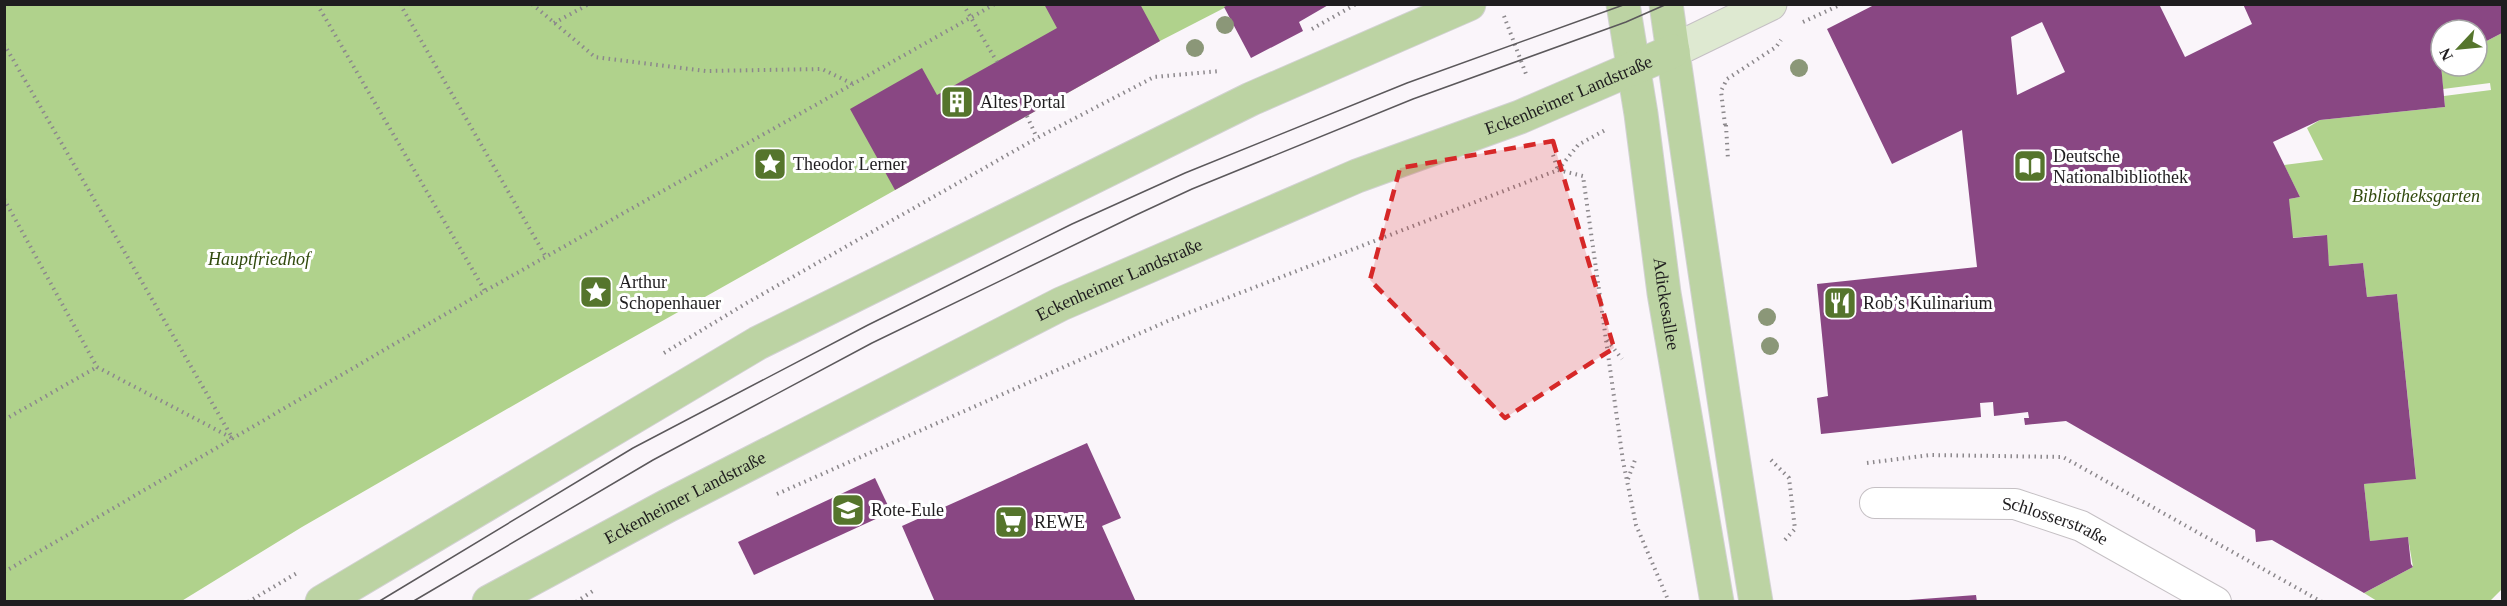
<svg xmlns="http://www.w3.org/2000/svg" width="2507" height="606" font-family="Georgia,serif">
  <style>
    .green { fill: #b0d28c }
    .building { fill: #894783; fill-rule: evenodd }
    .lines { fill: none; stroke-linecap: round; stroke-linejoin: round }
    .minor-casing { stroke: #c5c0c4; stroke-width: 32 }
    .secondary-casing { stroke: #c5c0c4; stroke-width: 35 }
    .primary-casing { stroke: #d2d2d2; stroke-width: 35 }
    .path { stroke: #8c888c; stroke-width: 4; stroke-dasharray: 1.5 4.5; stroke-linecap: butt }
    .minor { stroke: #fff; stroke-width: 30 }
    .secondary { stroke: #dee9d1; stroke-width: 33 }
    .primary { stroke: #bcd3a3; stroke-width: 33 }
    .tram { stroke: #5b585b; stroke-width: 1.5 }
    .tree { fill: #8b9778 }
    .marked { fill: #d62828; fill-opacity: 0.2; stroke: #d62828; stroke-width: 4.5; stroke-dasharray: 12 8; stroke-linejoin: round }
    .labels { text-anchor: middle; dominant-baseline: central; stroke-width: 6; stroke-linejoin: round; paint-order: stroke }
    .street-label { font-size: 18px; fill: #1f1d1f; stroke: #fff }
    .poi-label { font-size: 18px; fill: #1f1d1f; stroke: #fff; text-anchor: start }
    .park-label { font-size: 18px; font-style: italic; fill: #314a0d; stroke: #fff }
  </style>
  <rect width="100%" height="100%" fill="#faf5fa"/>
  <g class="green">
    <path d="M4 5H1230L1160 41 568 374 302 527 180 602 5 601Z"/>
    <path d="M2502 33V589L2490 601H2377L2364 593 2413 567 2408 538 2370 541 2364 484 2416 478 2397 294 2367 297 2363 263 2329 266 2326 235 2290 238 2289 199 2300 197 2284 165 2323 160 2307 128 2320 120 2445 107 2444 96 2491 90 2490 83 2443 89 2441 66H2477V46Z"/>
  </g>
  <g class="building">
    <path d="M1044 4H1140L1160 41 895 190 850 109 922 68 937 95 1057 28Z"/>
    <path d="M1230 4H1330L1299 22 1303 31 1251 58 1224 7Z"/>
    <path d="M1876 4H2159L2185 57 2252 24 2243 4H2502V33L2477 46V30H2441V65L2445 107 2320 120 2273 142 2300 197 2289 199 2293 238 2327 235 2329 266 2363 263 2367 297 2397 294 2416 479 2364 484 2370 541 2408 537 2411 564 2413 567 2364 593 2272 540 2256 542 2255 530 2066 421 2025 425 2024 418H2029L2028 412 1994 416 1993 402 1980 403 1981 417 1821 434 1817 398 1828 396 1817 284 1977 267 1962 130 1892 164 1827 29ZM2042 22 2065 72 2017 95 2011 37Z"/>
    <path d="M1087 443 1121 518 1102 526 1136 602H935L902 526Z"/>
    <path d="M875 478 891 512 754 575 738 542Z"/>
    <path d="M1976 595 1977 602H1909V600Z"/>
  </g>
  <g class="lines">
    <g class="minor-casing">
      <g id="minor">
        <path id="s1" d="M1875 503 2015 504 2081 526 2216 602"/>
      </g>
    </g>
    <g class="secondary-casing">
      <path id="secondary" d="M1673 51 1770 4"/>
    </g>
    <g class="primary-casing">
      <g id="primary">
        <path id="s2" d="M1623 4 1641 114 1664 293 1717 602"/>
        <path d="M1666 4C1695 204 1723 403 1756 602"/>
        <path d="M322 602 758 343 1251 99 1469 4"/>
        <path id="s3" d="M489 602 667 506 1061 304 1357 176 1520 117 1673 51"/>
      </g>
    </g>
    <g class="path">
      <path d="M317 4 485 291"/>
      <path d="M400 4 546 257"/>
      <path d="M532 4 595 57 706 71 822 69 853 84"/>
      <path d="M963 4 997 62"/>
      <path d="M1504 16 1526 74"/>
      <path d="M1803 22 1842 4"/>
      <path d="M554 23 589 4"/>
      <path d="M1312 29 1356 4"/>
      <path d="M4 44 233 439"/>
      <path d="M1027 116 1037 138"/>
      <path d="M1725 125 1721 91 1727 79 1776 47 1781 40"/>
      <path d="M1726 125 1728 160"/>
      <path d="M1553 155 1558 170"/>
      <path d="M1558 170 1583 176 1623 461 1636 525 1669 602"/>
      <path d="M4 199 97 367 232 438"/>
      <path d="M1607 340 1622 359"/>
      <path d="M664 353 745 304 1037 138 1154 77 1220 71"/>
      <path d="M4 420 97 367"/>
      <path d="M1771 460 1789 478 1795 529 1783 542"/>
      <path d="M1867 463 1930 455 2063 457 2322 602"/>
      <path d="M1628 479 1635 460"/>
      <path d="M777 494 1170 320 1558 170 1578 145 1607 129"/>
      <path d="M4 572 485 291 995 4"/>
      <path d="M248 602 297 573"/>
      <path d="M576 602 596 589"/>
    </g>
    <use href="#minor" class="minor"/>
    <use href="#secondary" class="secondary"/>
    <use href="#primary" class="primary"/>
    <g class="tram">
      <path d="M378 602 633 448 868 325 1072 224 1185 173 1407 83 1626 4"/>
      <path d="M412 602 653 460 872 343 1136 215 1192 189 1413 99 1626 22 1667 4"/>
    </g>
  </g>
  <g class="tree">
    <circle cx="1225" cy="25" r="9"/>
    <circle cx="1195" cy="48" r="9"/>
    <circle cx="1799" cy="68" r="9"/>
    <circle cx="1767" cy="317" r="9"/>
    <circle cx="1770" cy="346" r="9"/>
  </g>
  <path class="marked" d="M1553 141 1614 348 1505 418 1370 280 1400 168Z"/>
  <defs>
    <g id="building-square" transform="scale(1.725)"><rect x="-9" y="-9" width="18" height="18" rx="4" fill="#55752c" stroke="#fff"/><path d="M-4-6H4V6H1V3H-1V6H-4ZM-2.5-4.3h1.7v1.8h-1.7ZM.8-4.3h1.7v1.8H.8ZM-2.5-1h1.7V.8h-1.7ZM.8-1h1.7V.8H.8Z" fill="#fff"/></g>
    <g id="sight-square" transform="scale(1.725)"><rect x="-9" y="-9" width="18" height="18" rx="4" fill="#55752c" stroke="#fff"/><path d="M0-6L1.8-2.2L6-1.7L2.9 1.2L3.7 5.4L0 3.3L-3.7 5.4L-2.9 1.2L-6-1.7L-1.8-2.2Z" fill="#fff"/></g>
    <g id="library-square" transform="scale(1.725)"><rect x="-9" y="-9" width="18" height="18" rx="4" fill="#55752c" stroke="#fff"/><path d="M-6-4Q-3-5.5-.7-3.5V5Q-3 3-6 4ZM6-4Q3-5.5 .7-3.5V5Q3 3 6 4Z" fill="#fff"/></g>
    <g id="restaurant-square" transform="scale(1.725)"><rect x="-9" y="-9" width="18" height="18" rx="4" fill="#55752c" stroke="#fff"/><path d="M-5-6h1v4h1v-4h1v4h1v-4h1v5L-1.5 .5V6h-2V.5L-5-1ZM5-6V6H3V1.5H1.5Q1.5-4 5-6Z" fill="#fff"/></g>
    <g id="school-square" transform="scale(1.725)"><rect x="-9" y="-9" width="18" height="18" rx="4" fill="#55752c" stroke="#fff"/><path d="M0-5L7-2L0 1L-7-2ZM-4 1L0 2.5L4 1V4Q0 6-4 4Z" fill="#fff"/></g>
    <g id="supermarket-square" transform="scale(1.725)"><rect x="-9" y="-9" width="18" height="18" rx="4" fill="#55752c" stroke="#fff"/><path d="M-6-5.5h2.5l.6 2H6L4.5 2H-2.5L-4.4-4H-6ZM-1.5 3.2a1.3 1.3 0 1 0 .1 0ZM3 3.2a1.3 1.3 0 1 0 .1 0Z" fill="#fff"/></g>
  </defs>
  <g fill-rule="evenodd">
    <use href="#building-square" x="957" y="102"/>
    <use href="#sight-square" x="770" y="164"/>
    <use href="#library-square" x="2030" y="166"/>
    <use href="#sight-square" x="596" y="292"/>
    <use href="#restaurant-square" x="1840" y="303"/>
    <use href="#school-square" x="848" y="510"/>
    <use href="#supermarket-square" x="1011" y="522"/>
  </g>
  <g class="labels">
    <g class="street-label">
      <text stroke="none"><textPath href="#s3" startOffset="1194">Eckenheimer Landstraße</textPath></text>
      <text stroke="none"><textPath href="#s3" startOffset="708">Eckenheimer Landstraße</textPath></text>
      <text stroke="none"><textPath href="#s2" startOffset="303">Adickesallee</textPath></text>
      <text stroke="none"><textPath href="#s3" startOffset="222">Eckenheimer Landstraße</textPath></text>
      <text stroke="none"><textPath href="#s1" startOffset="183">Schlosserstraße</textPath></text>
    </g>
    <g class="poi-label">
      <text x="980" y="102">Altes Portal</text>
      <text x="2053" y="156">Deutsche<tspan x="2053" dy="21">Nationalbibliothek</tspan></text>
      <text x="793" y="164">Theodor Lerner</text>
      <text x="619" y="282">Arthur<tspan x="619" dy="21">Schopenhauer</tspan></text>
      <text x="1863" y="303">Rob’s Kulinarium</text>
      <text x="871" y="510">Rote-Eule</text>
      <text x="1034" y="522">REWE</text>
    </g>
    <g class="park-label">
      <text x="2416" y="196">Bibliotheksgarten</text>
      <text x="259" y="259">Hauptfriedhof</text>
    </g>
  </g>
  <rect width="2507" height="606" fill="none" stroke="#1f1d1f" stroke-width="12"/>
  <g transform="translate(2459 48) rotate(244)"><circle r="28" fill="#ffffff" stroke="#a5a5a5" stroke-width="1.5"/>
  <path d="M0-4.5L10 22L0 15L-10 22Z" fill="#55752c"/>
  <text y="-9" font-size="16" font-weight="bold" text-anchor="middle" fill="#1f1d1f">N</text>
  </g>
</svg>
